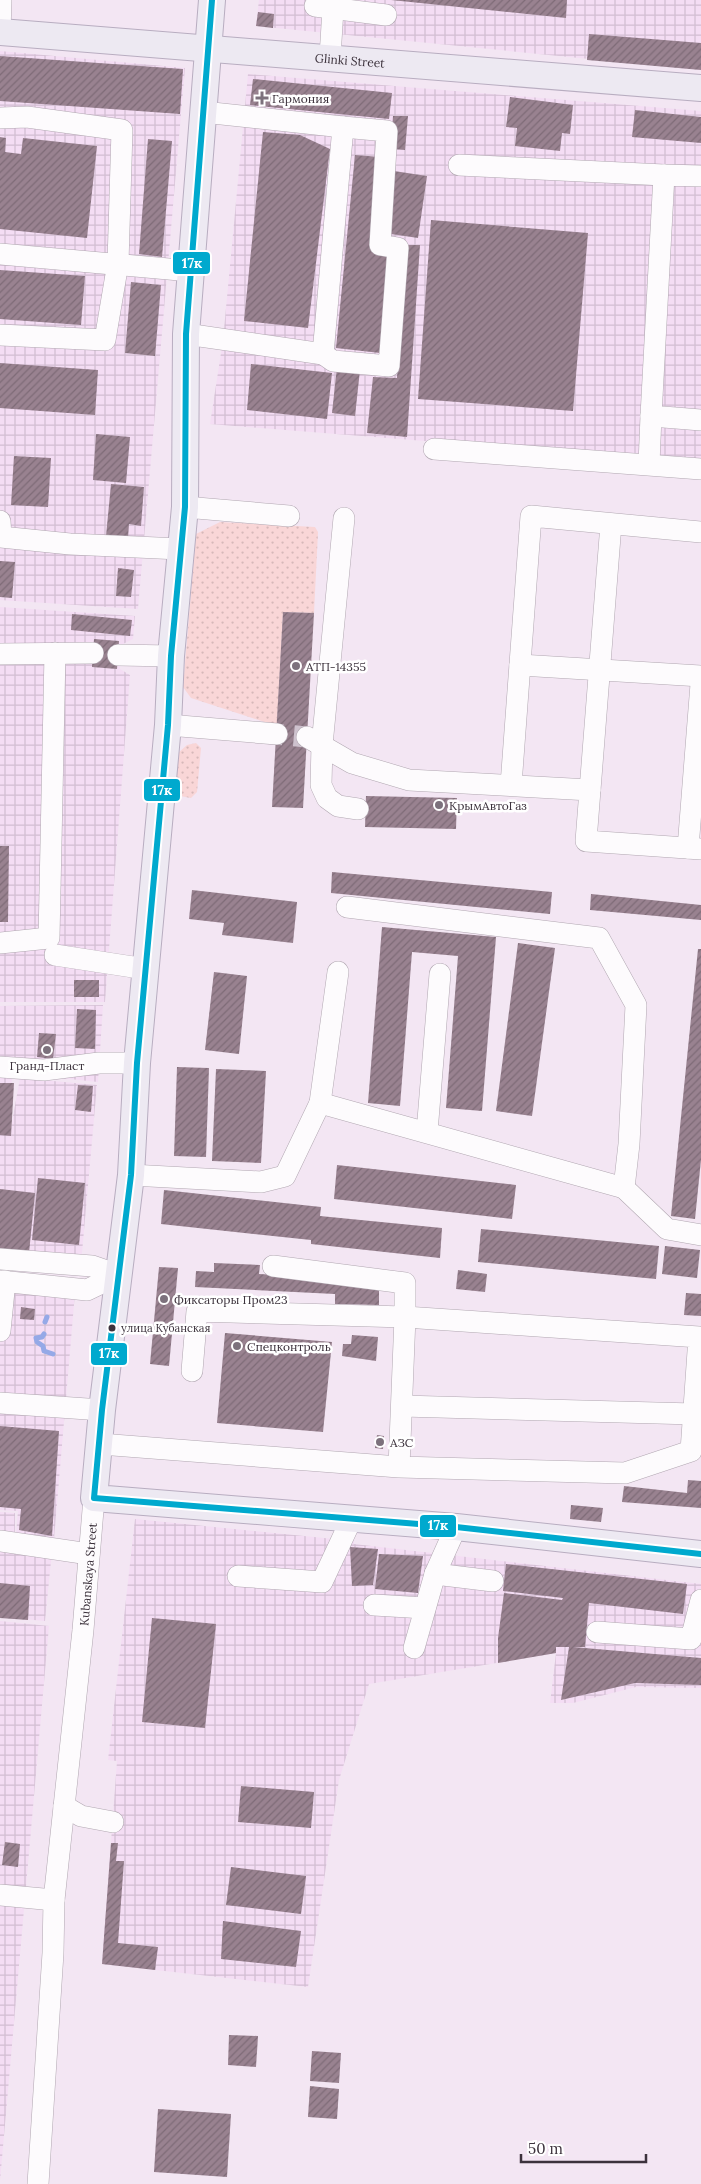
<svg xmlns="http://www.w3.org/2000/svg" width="701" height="2184" font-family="Lora,serif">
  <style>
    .industrial { fill: url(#industrial-grid) }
    .grass { fill: url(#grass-dots) }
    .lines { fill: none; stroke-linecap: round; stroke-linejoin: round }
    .stream { stroke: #95a9e7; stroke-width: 5 }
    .building { fill: url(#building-hatch) }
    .minor-tunnel { stroke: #cec2ce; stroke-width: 21; stroke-dasharray: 21 11; stroke-linecap: butt }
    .minor-casing { stroke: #b1a7b1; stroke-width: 22 }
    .major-casing { stroke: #b8adc0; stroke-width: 28 }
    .minor { stroke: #fdfbfd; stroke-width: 21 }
    .major { stroke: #ede9f2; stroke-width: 26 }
    .bus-1-casing { stroke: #fff; stroke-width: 10 }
    .bus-1 { stroke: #00a9ce; stroke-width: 6 }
    .poi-dot { fill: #7c717c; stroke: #fff; stroke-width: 2 }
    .bus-dot { fill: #3c323c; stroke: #fff; stroke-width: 2 }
    .labels { text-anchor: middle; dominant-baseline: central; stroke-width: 5; stroke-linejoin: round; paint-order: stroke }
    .bus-label { font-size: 11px; fill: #3c323c; stroke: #fff; text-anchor: start }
    .street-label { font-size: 12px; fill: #3c323c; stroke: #fff }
    .poi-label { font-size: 12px; fill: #3c323c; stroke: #fff; text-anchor: start }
    .line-badge { stroke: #fff; stroke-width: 2 }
    .badge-label { font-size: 14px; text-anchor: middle; font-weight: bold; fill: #fff }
  </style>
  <defs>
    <pattern id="industrial-grid" width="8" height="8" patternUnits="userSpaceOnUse" patternTransform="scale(1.25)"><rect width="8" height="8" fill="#f4ddf4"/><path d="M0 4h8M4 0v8" fill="none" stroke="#d2bed2"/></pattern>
    <pattern id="grass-dots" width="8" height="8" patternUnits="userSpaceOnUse" patternTransform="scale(1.25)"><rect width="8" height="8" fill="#f9d6d7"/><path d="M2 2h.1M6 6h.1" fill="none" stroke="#d6b8b9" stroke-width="1.8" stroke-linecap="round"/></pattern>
    <pattern id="building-hatch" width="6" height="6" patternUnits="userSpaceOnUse" patternTransform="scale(1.25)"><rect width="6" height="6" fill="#998290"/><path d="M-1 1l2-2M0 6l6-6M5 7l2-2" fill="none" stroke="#7e6b77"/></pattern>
  </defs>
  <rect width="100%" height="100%" fill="#f3e6f3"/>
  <g class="industrial">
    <path d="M259 0H701V70L256 26Z"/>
    <path d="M0 51 185 68 138 609 0 600Z"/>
    <path d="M248 74 701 111V463L210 424 223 340Z"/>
    <path d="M0 607 135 616 133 639 121 645 120 669 130 675 105 1002H0Z"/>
    <path d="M103 1005 98 1082 13 1073 5 1128H0V1006Z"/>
    <path d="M20 1078 97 1085 80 1275 0 1266V1133H10Z"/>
    <path d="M0 1271 76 1281 54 1539 16 1533 18 1511 0 1510Z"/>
    <path d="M0 1512 15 1513V1535L53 1541 45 1621 0 1617Z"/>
    <path d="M135 1519 354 1541V1544L701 1584V1688L636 1687 573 1703H550L556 1653 369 1684 339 1780 308 1987 102 1964 117 1761 108 1760Z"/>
    <path d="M0 1621 49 1626 0 2181Z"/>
  </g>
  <g class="grass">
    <path d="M220 522 315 527 318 532 314 613 283 612 277 726 191 698 183 687 196 534Z"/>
    <path d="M196 743 201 748 197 792 191 798 180 796 174 789 178 753 187 745Z"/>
  </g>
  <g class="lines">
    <g class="stream">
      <path d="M45 1322 47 1317"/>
      <path d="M44 1334 42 1337 36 1338 37 1342 43 1346 44 1351 53 1354"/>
    </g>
  </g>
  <g class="building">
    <path d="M391 0H567L566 18Z"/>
    <path d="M258 12 274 14 273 28 256 26Z"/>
    <path d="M589 34 701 43V70L587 60Z"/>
    <path d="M0 56 183 69 180 114 0 101Z"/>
    <path d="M253 79 392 93 389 119 250 105Z"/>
    <path d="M510 97 573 105 570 134 562 133 560 151 515 146 517 128 506 127Z"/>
    <path d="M635 110 701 117V143L632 137Z"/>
    <path d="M393 116H408L405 150 391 149Z"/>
    <path d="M263 132 300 135 330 149 308 328 244 321Z"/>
    <path d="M0 137 6 138 5 152 21 154 23 138 97 146 87 238 0 229Z"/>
    <path d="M148 139 172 141 162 257 139 254Z"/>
    <path d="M355 155 380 157 371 251 390 253 380 353 336 348Z"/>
    <path d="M394 171 427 176 418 238 385 233Z"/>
    <path d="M431 220 588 233 573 411 418 399Z"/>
    <path d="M405 245H420L407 437 367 433 373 377 397 378Z"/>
    <path d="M0 270 85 276 81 325 0 319Z"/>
    <path d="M131 282 161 285 155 356 125 353Z"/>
    <path d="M0 363 98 370 95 415 0 408Z"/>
    <path d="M251 364 332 373 327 419 247 410Z"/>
    <path d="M337 367 360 370 355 416 332 413Z"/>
    <path d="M96 434 130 437 126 483 93 480Z"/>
    <path d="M14 456 51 458 48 507 11 505Z"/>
    <path d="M111 484 144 487 141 526 129 524 128 538 106 536Z"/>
    <path d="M0 561 15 562 12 598 0 597Z"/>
    <path d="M118 568 134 570 131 597 116 596Z"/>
    <path d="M283 612 314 613 303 808 272 807Z"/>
    <path d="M72 614 132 620 130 636 71 630Z"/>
    <path d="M94 639 119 641 117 669 92 667Z"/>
    <path d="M366 796 457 798 456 829 365 827Z"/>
    <path d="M0 846H9L8 922H0Z"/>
    <path d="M332 872 552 892 550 914 331 893Z"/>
    <path d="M192 890 297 902 293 943 222 935 224 923 189 919Z"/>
    <path d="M591 894 701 905V920L590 910Z"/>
    <path d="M382 927 496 937 482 1111 446 1108 458 956 412 952 400 1106 368 1103Z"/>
    <path d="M518 943 555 948 532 1116 496 1111Z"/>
    <path d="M698 949H701V1160L695 1219 671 1216Z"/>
    <path d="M214 972 247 976 239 1054 205 1050Z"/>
    <rect x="74" y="980" width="25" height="17"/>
    <path d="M77 1009 96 1010 95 1049 75 1048Z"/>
    <path d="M39 1033 56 1034 53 1059 37 1057Z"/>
    <path d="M177 1067 209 1068 206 1157 174 1156Z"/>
    <path d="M216 1069 266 1071 261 1163 212 1161Z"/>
    <path d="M0 1083H14L11 1136 0 1135Z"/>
    <path d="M78 1085 93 1086 91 1112 75 1110Z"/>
    <path d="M337 1165 516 1185 512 1219 334 1199Z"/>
    <path d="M38 1178 85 1183 79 1245 32 1240Z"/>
    <path d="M0 1189 35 1193 29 1253 0 1250Z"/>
    <path d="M164 1190 321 1207 320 1216 442 1228 440 1258 311 1244V1240L161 1224Z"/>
    <path d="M481 1229 659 1246 656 1279 478 1262Z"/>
    <path d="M665 1246 700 1250 697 1278 662 1274Z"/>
    <path d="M214 1263 260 1265 259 1274 335 1278 379 1285V1305L335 1304V1294L195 1287 196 1271 214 1272Z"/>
    <path d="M159 1267 178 1268 169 1366 150 1364Z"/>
    <path d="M458 1270 487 1274 485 1292 456 1289Z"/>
    <path d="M686 1293 701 1294V1316L684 1315Z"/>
    <path d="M21 1307 35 1309 34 1320 20 1319Z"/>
    <path d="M225 1333 332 1342 323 1432 217 1423Z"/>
    <path d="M352 1335 378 1337 376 1361 342 1356 343 1344H351Z"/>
    <path d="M0 1426 59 1431 52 1536 19 1530 21 1509 0 1507Z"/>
    <path d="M377 1435 384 1436 383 1449 375 1448Z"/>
    <path d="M688 1480 701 1481V1508L622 1502 624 1486 687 1493Z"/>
    <path d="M571 1505 603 1508 601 1522 570 1519Z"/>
    <path d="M350 1547 378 1549 373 1585 352 1586Z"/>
    <path d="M379 1554 423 1556 418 1593 375 1589Z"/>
    <path d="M506 1564 687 1584 683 1614 589 1603 585 1647H573L701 1658V1685L635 1683 561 1700 569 1647H556V1653L498 1663V1638L504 1593 562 1600 563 1598 503 1591Z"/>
    <path d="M0 1583 30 1586 28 1620 0 1618Z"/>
    <path d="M152 1618 216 1624 205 1728 142 1722Z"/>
    <path d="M241 1786 314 1792 311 1828 238 1822Z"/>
    <path d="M5 1842 20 1844 18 1867 2 1865Z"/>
    <path d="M111 1843H118L116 1861H124L118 1943 158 1947 155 1970 102 1964Z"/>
    <path d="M231 1867 306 1876 301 1914 226 1905Z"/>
    <path d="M223 1921 301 1931 296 1967 221 1959Z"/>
    <path d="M229 2035 258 2036 256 2067 228 2065Z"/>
    <path d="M312 2051 341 2053 339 2083 310 2081Z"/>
    <path d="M310 2086 339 2089 337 2119 308 2117Z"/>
    <path d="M158 2109 231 2114 227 2177 154 2172Z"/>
  </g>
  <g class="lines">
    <path class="minor-tunnel" d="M262 733 307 737"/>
    <g class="minor-casing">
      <g id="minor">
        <path d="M315 6 386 15"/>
        <path d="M0 32 1 0"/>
        <path d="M330 57 333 9"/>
        <path d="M0 118 27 117 122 130 118 263 105 340 0 335"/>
        <path d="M459 165 664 175"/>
        <path d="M701 176 664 175 651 416 701 420"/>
        <path d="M0 254 191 271"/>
        <path d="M186 334 323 354 343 127 203 112"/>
        <path d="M323 354 333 361 389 366 398 248 380 245 387 131 343 127"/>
        <path d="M434 449 701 469"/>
        <path d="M649 464 651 416"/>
        <path d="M185 507 289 516"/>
        <path d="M344 518 322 745 321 785 327 798 338 806 358 809"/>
        <path d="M0 521 1 537 70 544 180 549"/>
        <path d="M0 654 93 653"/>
        <path d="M118 655 171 656"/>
        <path d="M520 665 701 676"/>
        <path d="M168 725 277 734"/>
        <path d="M307 737 352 763 409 780 590 790 586 841 701 849"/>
        <path d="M511 785 531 516 701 532"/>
        <path d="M590 790 611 524"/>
        <path d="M688 848 701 684"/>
        <path d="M0 943 49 938 55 653"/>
        <path d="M55 955 146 969"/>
        <path d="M0 1067 44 1070 99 1063H137"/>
        <path d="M320 1103 338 972"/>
        <path d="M427 1132 440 974"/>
        <path d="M131 1175 261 1182 285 1176 320 1103 624 1188 629 1144 636 1005 599 938 347 907"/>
        <path d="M624 1188 667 1229 701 1235"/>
        <path d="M0 1259 92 1266 118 1275"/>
        <path d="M0 1281 87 1290 118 1275"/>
        <path d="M0 1331 5 1281"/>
        <path d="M192 1371 197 1311 405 1317V1283L273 1266"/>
        <path d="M0 1403 102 1410"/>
        <path d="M402 1406 694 1414"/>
        <path d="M100 1444 399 1467 625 1473 691 1451 699 1337 405 1317 399 1467"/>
        <path d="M0 1541 89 1554"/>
        <path d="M435 1574 493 1581"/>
        <path d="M238 1576 322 1582 352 1518"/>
        <path d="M374 1605 425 1608"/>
        <path d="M597 1632 691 1639 701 1600"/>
        <path d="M414 1648 435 1574 456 1527"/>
        <path d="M64 1806 81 1816 113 1822"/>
        <path d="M0 1895 54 1900"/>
        <path id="s1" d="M38 2184 53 1953 54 1900 83 1630 94 1498"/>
      </g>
    </g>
    <g class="major-casing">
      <g id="major">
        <path d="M212 0 186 334 185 507 171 656 168 725 137 1063 131 1175 102 1410 94 1498 456 1527 701 1554"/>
        <path id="s2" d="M0 32 701 88"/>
      </g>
    </g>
    <use href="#minor" class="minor"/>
    <use href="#major" class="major"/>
    <g class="bus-1-casing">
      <path id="bus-1" d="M212 0 186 334 185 507 171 656 168 725 137 1063 131 1175 102 1410 94 1498 456 1527 701 1554"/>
    </g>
    <use href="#bus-1" class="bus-1"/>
  </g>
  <g class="poi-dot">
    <path d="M259.5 90.5h5v5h5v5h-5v5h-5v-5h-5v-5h5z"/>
    <circle cx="296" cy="666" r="5"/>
    <circle cx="439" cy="805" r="5"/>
    <circle cx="47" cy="1050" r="5"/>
    <circle cx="164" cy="1299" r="5"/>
    <circle cx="237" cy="1346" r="5"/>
    <circle cx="380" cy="1442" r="5"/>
  </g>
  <circle class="bus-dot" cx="112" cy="1328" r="4.5"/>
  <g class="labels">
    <g class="bus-label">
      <text x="121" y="1328">улица Кубанская</text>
    </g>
    <g class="street-label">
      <text stroke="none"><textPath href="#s2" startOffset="351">Glinki Street</textPath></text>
      <text stroke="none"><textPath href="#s1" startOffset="612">Kubanskaya Street</textPath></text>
    </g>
    <g class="poi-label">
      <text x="272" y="98">Гармония</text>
      <text x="306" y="666">АТП-14355</text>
      <text x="449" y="805">КрымАвтоГаз</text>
      <text x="47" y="1065" text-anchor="middle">Гранд-Пласт</text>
      <text x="174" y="1299">Фиксаторы Пром23</text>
      <text x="247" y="1346">Спецконтроль</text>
      <text x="390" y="1442">АЗС</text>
    </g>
  </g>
  <g class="line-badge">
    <rect x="172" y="251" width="39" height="24" rx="5" fill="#00a9ce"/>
    <rect x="143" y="778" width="38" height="24" rx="5" fill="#00a9ce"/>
    <rect x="90" y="1342" width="38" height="24" rx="5" fill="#00a9ce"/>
    <rect x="419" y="1514" width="38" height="24" rx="5" fill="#00a9ce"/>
  </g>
  <g class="badge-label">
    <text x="192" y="268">17к</text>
    <text x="162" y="795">17к</text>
    <text x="109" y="1358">17к</text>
    <text x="438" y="1530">17к</text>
  </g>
  <path d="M521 2154v8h125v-8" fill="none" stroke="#3c323c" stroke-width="2.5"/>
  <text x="528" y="2154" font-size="15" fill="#3c323c" stroke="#ffffff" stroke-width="4" paint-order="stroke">50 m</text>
</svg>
